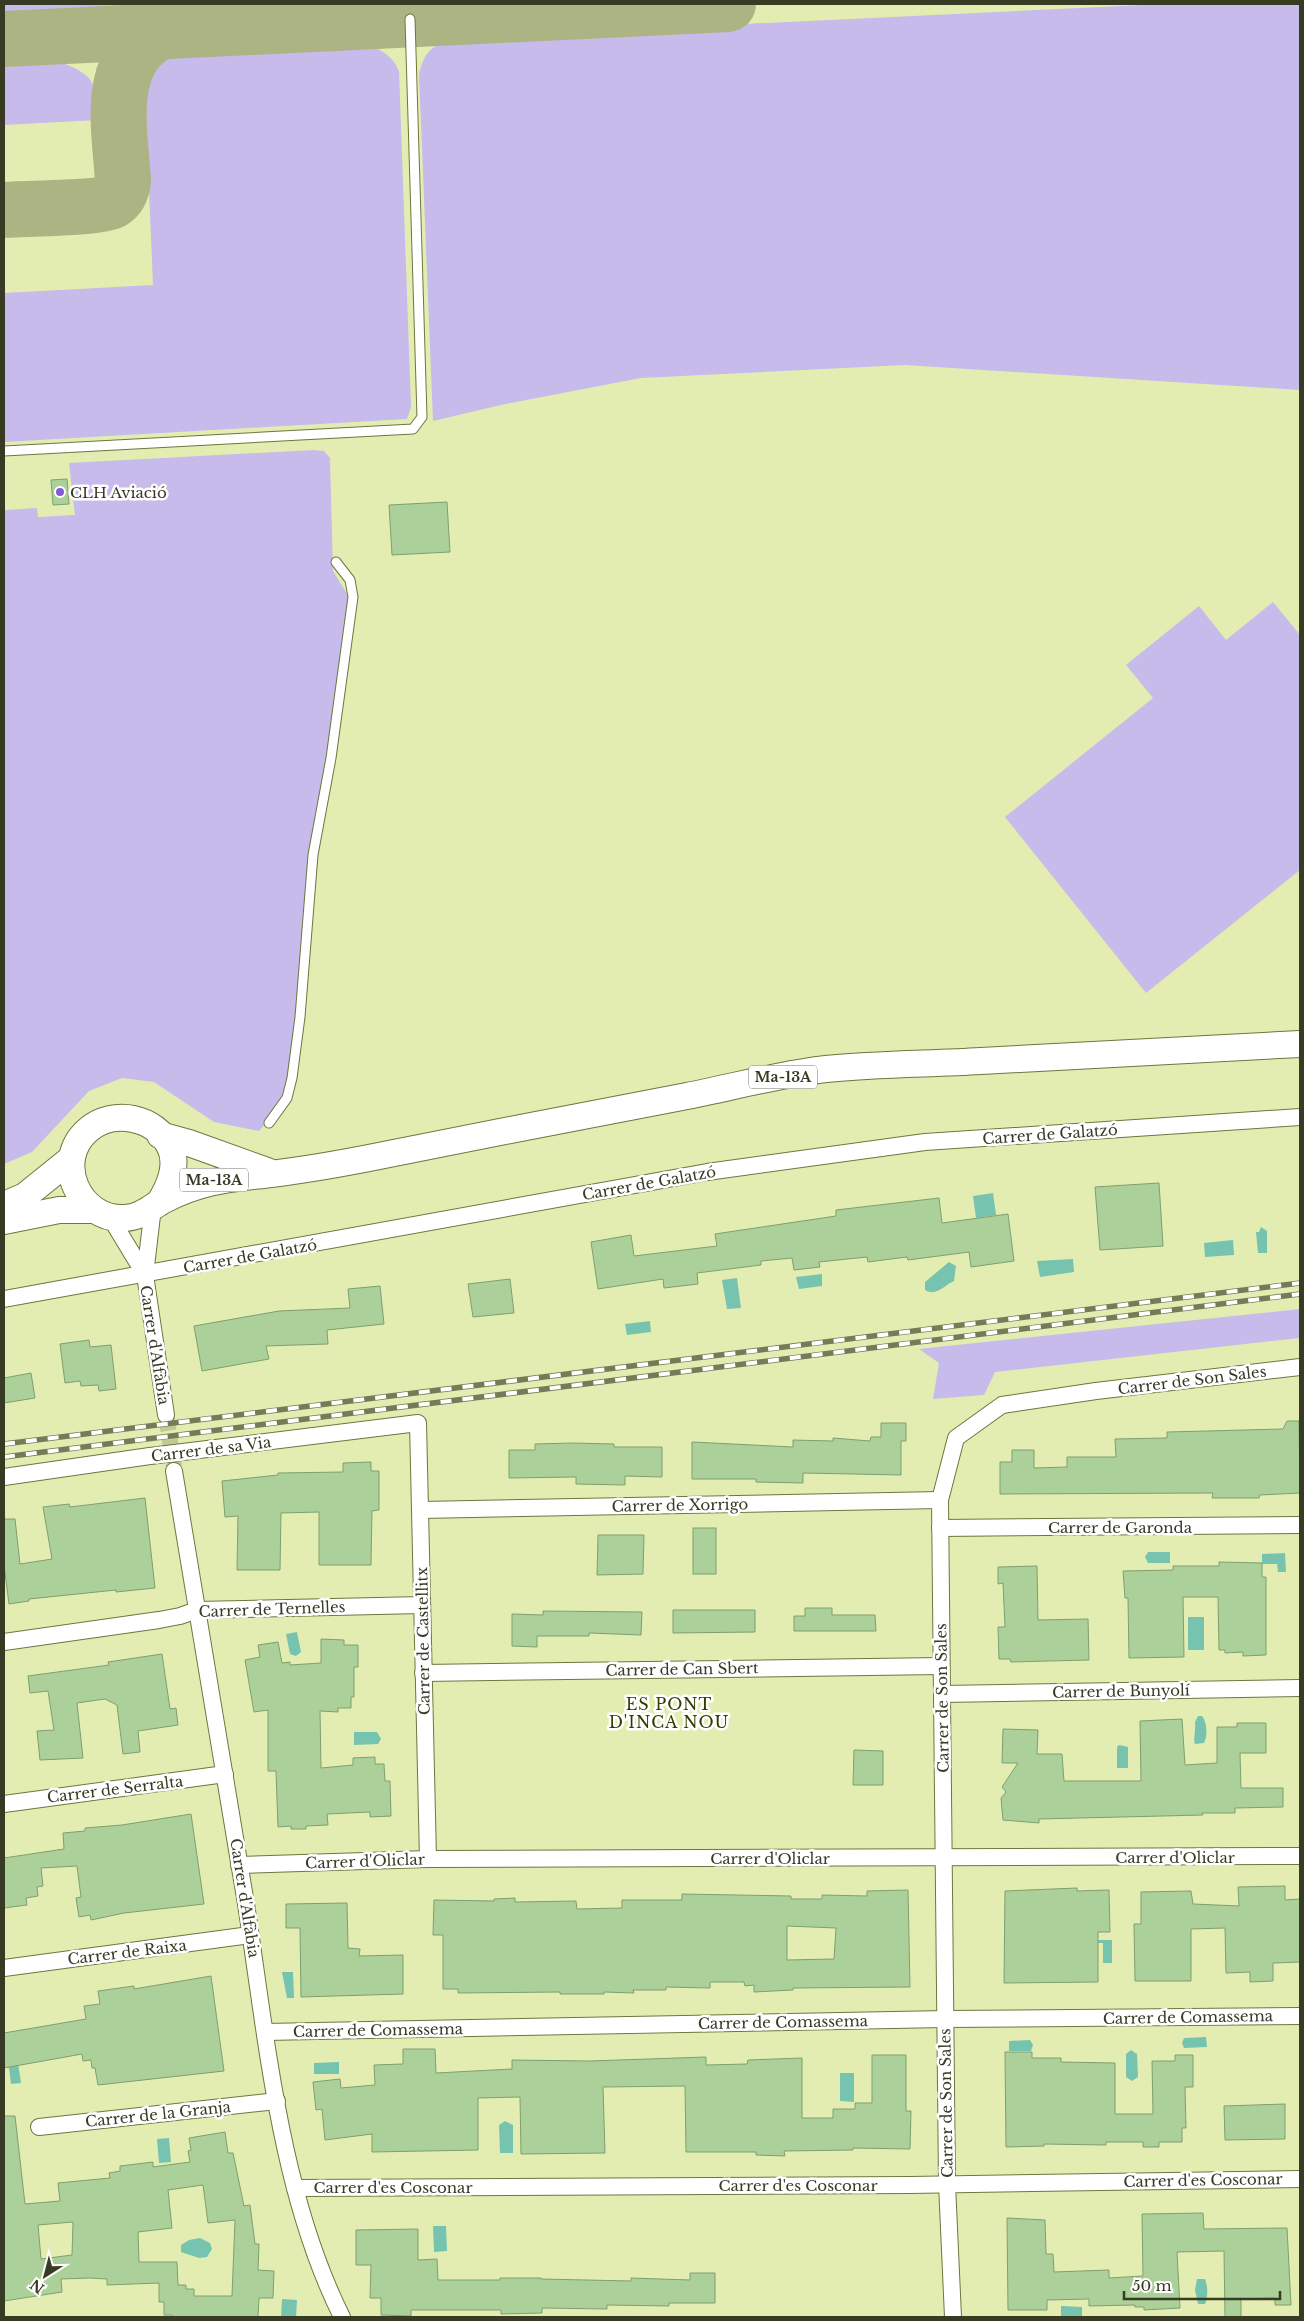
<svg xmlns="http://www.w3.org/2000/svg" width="1304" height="2321" font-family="'Libre Baskerville',serif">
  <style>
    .green { fill: #c6bbea }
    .water { fill: #76c3af }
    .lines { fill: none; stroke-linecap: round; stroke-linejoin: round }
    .taxiway { stroke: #acb484; stroke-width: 56 }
    .building { fill: #acd09a; stroke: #7f9f6f; fill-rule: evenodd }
    .street-tunnel { stroke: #c1c995; stroke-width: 16; stroke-dasharray: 16 8; stroke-linecap: butt }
    .lane-casing { stroke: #6e763f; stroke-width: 11 }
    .street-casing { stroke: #6e763f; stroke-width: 18 }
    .primary-casing { stroke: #6e763f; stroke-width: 28 }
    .lane { stroke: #fff; stroke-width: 9 }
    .street { stroke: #fff; stroke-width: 16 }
    .primary { stroke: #fff; stroke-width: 26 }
    .rail-casing { stroke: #757b56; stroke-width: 5.5 }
    .rail { stroke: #fff; stroke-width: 4; stroke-dasharray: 11; stroke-linecap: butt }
    .street-bridge-casing { stroke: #6e763f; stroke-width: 18; stroke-linecap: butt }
    .street-bridge { stroke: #fff; stroke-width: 16 }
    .poi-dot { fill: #825ad3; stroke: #fff; stroke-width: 2 }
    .labels { text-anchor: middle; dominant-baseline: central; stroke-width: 5; stroke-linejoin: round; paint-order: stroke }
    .shield { fill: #fff; stroke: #737665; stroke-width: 1 }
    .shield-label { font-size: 14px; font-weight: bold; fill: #373b23 }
    .poi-label { font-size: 15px; fill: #373b23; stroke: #fff; text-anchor: start }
    .street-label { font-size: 15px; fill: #373b23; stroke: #fff }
    .neighbourhood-label { font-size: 16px; letter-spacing: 1px; fill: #353b00; stroke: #fff }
  </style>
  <rect width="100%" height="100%" fill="#e3edb2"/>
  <g class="green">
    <path d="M4 4H445L4 26Z"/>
    <path d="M1164 4H1300V390L905 365 641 378 505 404 433 421 419 74C425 51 430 48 451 38Z"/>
    <path d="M366 43C381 50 392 55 399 71L411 407 407 419 4 442V293L153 285 145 97C150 74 158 65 178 52Z"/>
    <path d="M52 59C91 73 97 78 99 120L4 125V61Z"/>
    <path d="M314 450 324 451 330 458 333 571 349 597 287 1098 259 1131 214 1122 154 1082 122 1078 89 1091 32 1152 4 1164V510L37 508 38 517 75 515 69 463Z"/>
    <path d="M1273 602 1300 635V870L1146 993 1005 817 1153 698 1126 665 1199 606 1226 640Z"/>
    <path d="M1300 1309V1338L995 1372 984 1395 933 1399 939 1363 919 1349Z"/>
  </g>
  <g class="water">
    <path d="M993 1193 996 1215 976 1218 973 1196Z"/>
    <path d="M1261 1227 1267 1231V1253H1258L1256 1232H1259Z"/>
    <path d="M1233 1240 1234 1255 1205 1257 1204 1243Z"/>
    <path d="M1073 1259 1074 1272 1040 1277 1037 1261Z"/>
    <path d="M949 1262 956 1266 954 1281C944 1285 937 1297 925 1290V1282Z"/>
    <path d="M822 1274V1286L799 1289 796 1277Z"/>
    <path d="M737 1278 741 1308 727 1309 722 1280Z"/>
    <path d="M650 1321 651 1332 627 1335 625 1324Z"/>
    <path d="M1148 1552H1170V1563H1148L1145 1557Z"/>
    <path d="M1285 1553 1286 1572H1278L1277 1564H1262V1554Z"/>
    <rect x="1188" y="1617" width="16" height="33"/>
    <path d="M297 1632 301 1652 296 1656 290 1654 286 1634Z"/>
    <path d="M1198 1716H1202C1207 1722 1208 1736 1204 1743L1195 1744C1193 1740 1196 1729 1195 1722Z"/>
    <path d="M354 1732H377L381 1739 378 1744 354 1745Z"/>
    <path d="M1119 1745 1128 1747V1768H1117V1747Z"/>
    <path d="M1098 1940H1112V1963H1103V1943H1098Z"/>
    <path d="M282 1972H293L294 1998H287Z"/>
    <path d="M1206 2037 1207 2047 1184 2048 1182 2043 1184 2038Z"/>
    <path d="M1030 2040 1033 2045 1031 2051H1009V2041Z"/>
    <path d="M1131 2050 1137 2054 1138 2077 1132 2081 1126 2077V2054Z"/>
    <path d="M339 2062V2074H314V2063Z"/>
    <path d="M18 2063 21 2083 11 2084 9 2068H5L4 2064Z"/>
    <path d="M840 2073H854V2102L840 2101Z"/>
    <path d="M505 2121 513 2125V2153H500L499 2125Z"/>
    <path d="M169 2138 171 2162 159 2163 157 2139Z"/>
    <path d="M433 2226H446L447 2251 434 2252Z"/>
    <path d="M200 2238 210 2243 212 2249 207 2257 199 2258 181 2252V2245L189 2240Z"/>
    <path d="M1197 2279H1205C1208 2287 1208 2295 1205 2304H1198L1195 2290Z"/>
    <path d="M282 2299 297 2300 296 2317H281Z"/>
    <path d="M1061 2306 1082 2307V2317H1061Z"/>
  </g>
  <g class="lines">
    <g class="taxiway">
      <path d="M4 39 728 4"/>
      <path d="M4 210C24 208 98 209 112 201 120 196 122 189 123 181 120 130 104 60 160 32"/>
    </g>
  </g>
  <g class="building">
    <path d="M67 479 69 504 53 505 51 480Z"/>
    <path d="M447 502 450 552 392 555 389 505Z"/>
    <path d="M1159 1183 1163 1246 1100 1250 1095 1187Z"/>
    <path d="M939 1198 942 1223 1008 1214 1014 1261 971 1267 969 1252 908 1260 907 1257 868 1262 867 1257 819 1262 820 1267 794 1270 792 1258 761 1261V1265L697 1273 698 1284 664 1288 663 1279 598 1289 591 1242 631 1235 634 1256 717 1246 715 1234 836 1216V1210Z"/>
    <path d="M510 1279 514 1313 473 1317 468 1284Z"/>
    <path d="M380 1286 384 1324 327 1330 328 1344 266 1346 269 1359 202 1371 194 1326 279 1311 350 1308 348 1289Z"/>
    <path d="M89 1340 90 1347 111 1345 116 1389 99 1391 98 1385 81 1386 80 1381 65 1383 60 1344Z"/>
    <path d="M31 1373 35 1398 4 1403V1378Z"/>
    <path d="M1287 1421H1299L1300 1493 1260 1495 1259 1498H1212L1213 1493 1000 1494V1462H1012V1450H1034V1468L1067 1467V1457H1116L1115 1439 1167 1438V1432L1283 1429Z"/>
    <path d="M881 1423H906V1441H901V1475L803 1473V1483L756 1482V1479H692V1442L793 1447V1440L833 1441V1438L870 1441 871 1437H881Z"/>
    <path d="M572 1443 614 1444V1447H662V1477L625 1476V1485L576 1484V1477L509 1478V1450H535V1444Z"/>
    <path d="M371 1462V1471H379V1510L372 1511 371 1565H319V1512L281 1513 280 1570H237L238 1516 225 1517 222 1481 278 1475V1473L343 1472V1463Z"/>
    <path d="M145 1498 155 1588 116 1592V1590L29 1599V1601L9 1604 4 1565V1519H15L20 1564 52 1559 43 1507 69 1504 70 1507Z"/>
    <rect x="693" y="1528" width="23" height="46"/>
    <path d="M598 1535H644L643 1574 597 1575Z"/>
    <path d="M1219 1562 1262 1563V1577H1266V1655L1243 1656V1652L1225 1653V1650H1219L1218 1597H1183L1184 1657 1129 1658 1128 1598H1125L1123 1571 1173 1570V1566H1219Z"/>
    <path d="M1037 1566 1038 1620 1088 1619 1089 1660 1011 1662 1010 1659H999L998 1627H1005L1003 1583 998 1584V1567Z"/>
    <path d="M805 1608H832V1615H875L876 1631H794V1616H805Z"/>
    <path d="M673 1610H755V1632L673 1633Z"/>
    <path d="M543 1611 642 1612 641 1635 589 1633V1636H537V1647L512 1646V1614L543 1615Z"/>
    <path d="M321 1639 344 1640V1645H358V1667H354V1697H351V1708H338V1712L320 1711 321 1768 353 1765V1758L375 1757V1764H384L385 1781H390L391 1816 370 1817V1812L327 1814 328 1825 306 1826V1829H291V1826L278 1827 276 1771H268V1710L254 1712 245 1660 260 1657 258 1645 278 1642 282 1663 290 1662V1665L321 1663Z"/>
    <path d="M162 1654 170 1709 176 1708 178 1725 138 1731 140 1752 123 1754 117 1705 105 1699 77 1703 83 1758 40 1760 37 1731 54 1730 48 1691 30 1693 28 1676 109 1665 108 1662Z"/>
    <path d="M1182 1719 1185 1765 1217 1763V1727H1237V1723H1266V1753H1240L1241 1788H1283V1807L1235 1808V1813H1202L1203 1815 1039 1819V1823L1003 1820 1001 1798 1006 1792 1002 1787 1018 1763H1002L1003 1729 1038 1730 1037 1754H1062L1064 1781H1141L1140 1721Z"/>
    <path d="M854 1750 883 1751V1785H853Z"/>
    <path d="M191 1814 204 1904 124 1913 91 1920 90 1915 79 1917 76 1898 81 1897 77 1866 41 1868 43 1886 37 1887 38 1896 26 1898 27 1905 4 1908V1858L64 1849 63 1833 85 1831V1828L122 1825Z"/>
    <path d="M1285 1886V1900L1300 1899V1962L1273 1963V1981L1250 1982V1972L1226 1973 1225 1928 1191 1929V1981H1135L1134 1924H1141V1892L1191 1891 1193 1904 1239 1906 1238 1887Z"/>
    <path d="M1077 1888V1891L1109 1890 1110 1932H1098V1982L1004 1983 1005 1891Z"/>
    <path d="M908 1890 910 1987 793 1988V1990L754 1992V1985L745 1986 744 1982H710V1988L666 1987V1990H633L634 1993 604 1992V1994H560V1992L458 1993V1989H443V1935H433L434 1900 494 1901V1899L515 1898V1902L576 1901 577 1909 622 1908V1900H682V1894L791 1896V1899H822V1895L867 1896V1891ZM787 1926 836 1928 834 1959 787 1960Z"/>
    <path d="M347 1903 348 1948 360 1949 359 1956 403 1955V1994L301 1997 300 1928H286V1904Z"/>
    <path d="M211 1976 224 2071 98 2085 95 2068H92L91 2060 83 2061 82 2054 4 2068V2033L86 2019 84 2006 100 2004 98 1991 134 1986V1989Z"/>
    <path d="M403 2049H435L436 2073 512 2069V2060L589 2061 706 2057V2065L747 2064 748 2060 802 2058V2118H833V2109H855V2103H872V2055H906V2111H911L910 2149 853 2148V2150L784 2151 785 2156 756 2155V2152H686L685 2086 603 2087 605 2153 521 2154 520 2097 478 2098V2150L372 2152V2134L325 2140 322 2109 316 2110 313 2082 340 2079 341 2088 375 2085 374 2065 403 2064Z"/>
    <path d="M1005 2052H1032V2058H1061V2062L1115 2063V2114H1153L1152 2061H1175V2055H1193V2087H1185L1186 2128H1182V2142H1159V2147H1143V2142H1106V2145L1044 2144V2146L1006 2147Z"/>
    <path d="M1285 2104V2139L1225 2140 1224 2106Z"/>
    <path d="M4 2116H15L25 2204 60 2201 58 2183 110 2178 109 2173 120 2171V2166L153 2162V2167L190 2162 188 2151 191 2150 189 2138 225 2132 228 2153H233L244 2206 250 2205 255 2244H259L258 2270 274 2271 273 2298H259L258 2317H172V2315H164V2302H159V2283L107 2285V2279L90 2278 61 2279 62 2292 4 2301ZM203 2185 208 2223 235 2220 232 2296H194V2289H186V2285H178L177 2262H139L138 2232 172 2228 168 2190ZM73 2222 72 2255 41 2259 38 2225Z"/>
    <path d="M1203 2213 1204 2229 1287 2228 1291 2305H1275V2298L1241 2299V2317H1225L1224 2251 1177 2252 1180 2308 1144 2310V2307H1135V2305L1089 2306V2299L1047 2300V2310H1008L1007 2218 1045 2220 1046 2254H1053L1054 2272 1109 2270V2278L1143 2276 1142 2214Z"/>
    <path d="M418 2229V2260L437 2259 438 2280H500V2278H541V2279L631 2281V2278L690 2280V2273H715V2303H669V2306L607 2305V2309L542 2308V2313L501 2314V2310H411V2316L381 2315V2298H370L371 2265H356V2230Z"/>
  </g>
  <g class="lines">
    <path class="street-tunnel" d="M166 1415 174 1466"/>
    <g class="lane-casing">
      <g id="lane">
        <path d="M4 451 413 429 422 417 410 19"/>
        <path d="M269 1123 287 1098 292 1078 300 1017 313 855 331 758 353 597 350 580 336 562"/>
      </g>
    </g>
    <g class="street-casing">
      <g id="street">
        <path d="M153 1207 145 1275 166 1415"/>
        <path d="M110 1217 145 1275"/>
        <path d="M4 1299 707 1172 925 1142 1300 1117"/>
        <path d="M199 1450 418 1423 428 1859"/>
        <path d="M174 1471C198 1616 223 1760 246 1904 267 2041 280 2193 342 2317"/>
        <path d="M4 1477 150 1456"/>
        <path d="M421 1510 940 1500"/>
        <path d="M940 1528 1300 1525"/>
        <path d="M4 1642 159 1620 180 1616 197 1610 422 1605"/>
        <path d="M423 1673 941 1666"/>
        <path d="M942 1694 1300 1688"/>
        <path d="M4 1804 225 1774"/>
        <path d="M239 1865 428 1859 1300 1856"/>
        <path d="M4 1968 250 1935"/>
        <path d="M265 2032 945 2019 1300 2016"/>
        <path d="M39 2127 277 2101"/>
        <path d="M295 2188 910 2185 1300 2179"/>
        <path d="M953 2317 947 2184 940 1500 956 1438 1002 1405 1096 1391 1300 1367"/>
      </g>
    </g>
    <g class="primary-casing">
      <g id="primary">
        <path d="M160 1135 189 1143 267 1171"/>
        <path d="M159 1203C169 1188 179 1165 170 1147 156 1117 113 1108 88 1130 52 1161 79 1221 125 1218 142 1217 151 1207 164 1200 203 1180 230 1179 271 1174 311 1169 350 1162 389 1154 488 1134 588 1115 687 1096 733 1087 780 1074 826 1069 877 1064 930 1064 981 1061 1088 1055 1194 1049 1300 1044"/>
        <path d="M4 1205 25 1196 71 1159"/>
        <path d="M4 1221 59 1210H93"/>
      </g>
    </g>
    <use href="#lane" class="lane"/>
    <use href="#street" class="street"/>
    <use href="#primary" class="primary"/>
    <g class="rail-casing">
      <g id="rail">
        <path d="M4 1444 1300 1283"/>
        <path d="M4 1457 1300 1294"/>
      </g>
    </g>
    <use href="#rail" class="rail"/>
    <g class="street-bridge-casing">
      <path id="street-bridge" d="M150 1456 199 1450"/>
    </g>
    <use href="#street-bridge" class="street-bridge"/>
  </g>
  <circle class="poi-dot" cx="60" cy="492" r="5"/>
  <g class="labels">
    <g class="shield">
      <rect x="749" y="1065.5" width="68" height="23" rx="4"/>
      <rect x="180" y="1168.5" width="68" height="23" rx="4"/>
    </g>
    <g class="shield-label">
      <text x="783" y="1077">Ma-13A</text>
      <text x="214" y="1180">Ma-13A</text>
    </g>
    <g class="poi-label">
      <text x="70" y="492">CLH Aviació</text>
    </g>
    <g class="street-label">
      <text transform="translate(1050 1134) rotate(-4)">Carrer de Galatzó</text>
      <text transform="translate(649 1183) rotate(-10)">Carrer de Galatzó</text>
      <text transform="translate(250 1256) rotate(-10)">Carrer de Galatzó</text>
      <text transform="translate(155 1345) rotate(81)">Carrer d'Alfàbia</text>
      <text transform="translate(1192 1380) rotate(-7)">Carrer de Son Sales</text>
      <text transform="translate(211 1449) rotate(-7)">Carrer de sa Via</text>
      <text transform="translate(680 1505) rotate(-1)">Carrer de Xorrigo</text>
      <text x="1120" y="1527">Carrer de Garonda</text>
      <text transform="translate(272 1609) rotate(-2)">Carrer de Ternelles</text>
      <text transform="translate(423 1641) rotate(-91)">Carrer de Castellitx</text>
      <text transform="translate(682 1669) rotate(-1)">Carrer de Can Sbert</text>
      <text transform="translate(1121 1691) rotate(-1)">Carrer de Bunyolí</text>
      <text transform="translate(942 1698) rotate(-91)">Carrer de Son Sales</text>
      <text transform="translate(115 1789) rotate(-7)">Carrer de Serralta</text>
      <text x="1175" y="1857">Carrer d'Oliclar</text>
      <text x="770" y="1858">Carrer d'Oliclar</text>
      <text transform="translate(365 1861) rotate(-2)">Carrer d'Oliclar</text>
      <text transform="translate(245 1898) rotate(81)">Carrer d'Alfàbia</text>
      <text transform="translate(127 1952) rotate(-7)">Carrer de Raixa</text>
      <text transform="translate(1188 2017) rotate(-1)">Carrer de Comassema</text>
      <text transform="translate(783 2022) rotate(-1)">Carrer de Comassema</text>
      <text transform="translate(378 2030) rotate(-1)">Carrer de Comassema</text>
      <text transform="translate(946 2103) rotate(-91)">Carrer de Son Sales</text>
      <text transform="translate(158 2114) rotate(-6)">Carrer de la Granja</text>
      <text transform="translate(1203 2180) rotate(-1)">Carrer d'es Cosconar</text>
      <text x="798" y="2185">Carrer d'es Cosconar</text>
      <text x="393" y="2187">Carrer d'es Cosconar</text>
    </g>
    <g class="neighbourhood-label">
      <text x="669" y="1704">ES PONT<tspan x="669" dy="18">D'INCA NOU</tspan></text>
    </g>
  </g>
  <rect width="1304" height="2321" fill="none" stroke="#373b23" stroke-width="10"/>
  <g transform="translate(45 2276) rotate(216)" stroke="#ffffff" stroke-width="4" paint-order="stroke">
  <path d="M0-4L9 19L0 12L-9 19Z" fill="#373b23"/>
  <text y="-8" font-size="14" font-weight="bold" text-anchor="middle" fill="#373b23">N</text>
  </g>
  <path d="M1124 2291v8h156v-8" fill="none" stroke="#373b23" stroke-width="2.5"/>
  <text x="1132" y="2291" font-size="15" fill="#373b23" stroke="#ffffff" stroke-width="4" paint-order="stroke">50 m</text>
</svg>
